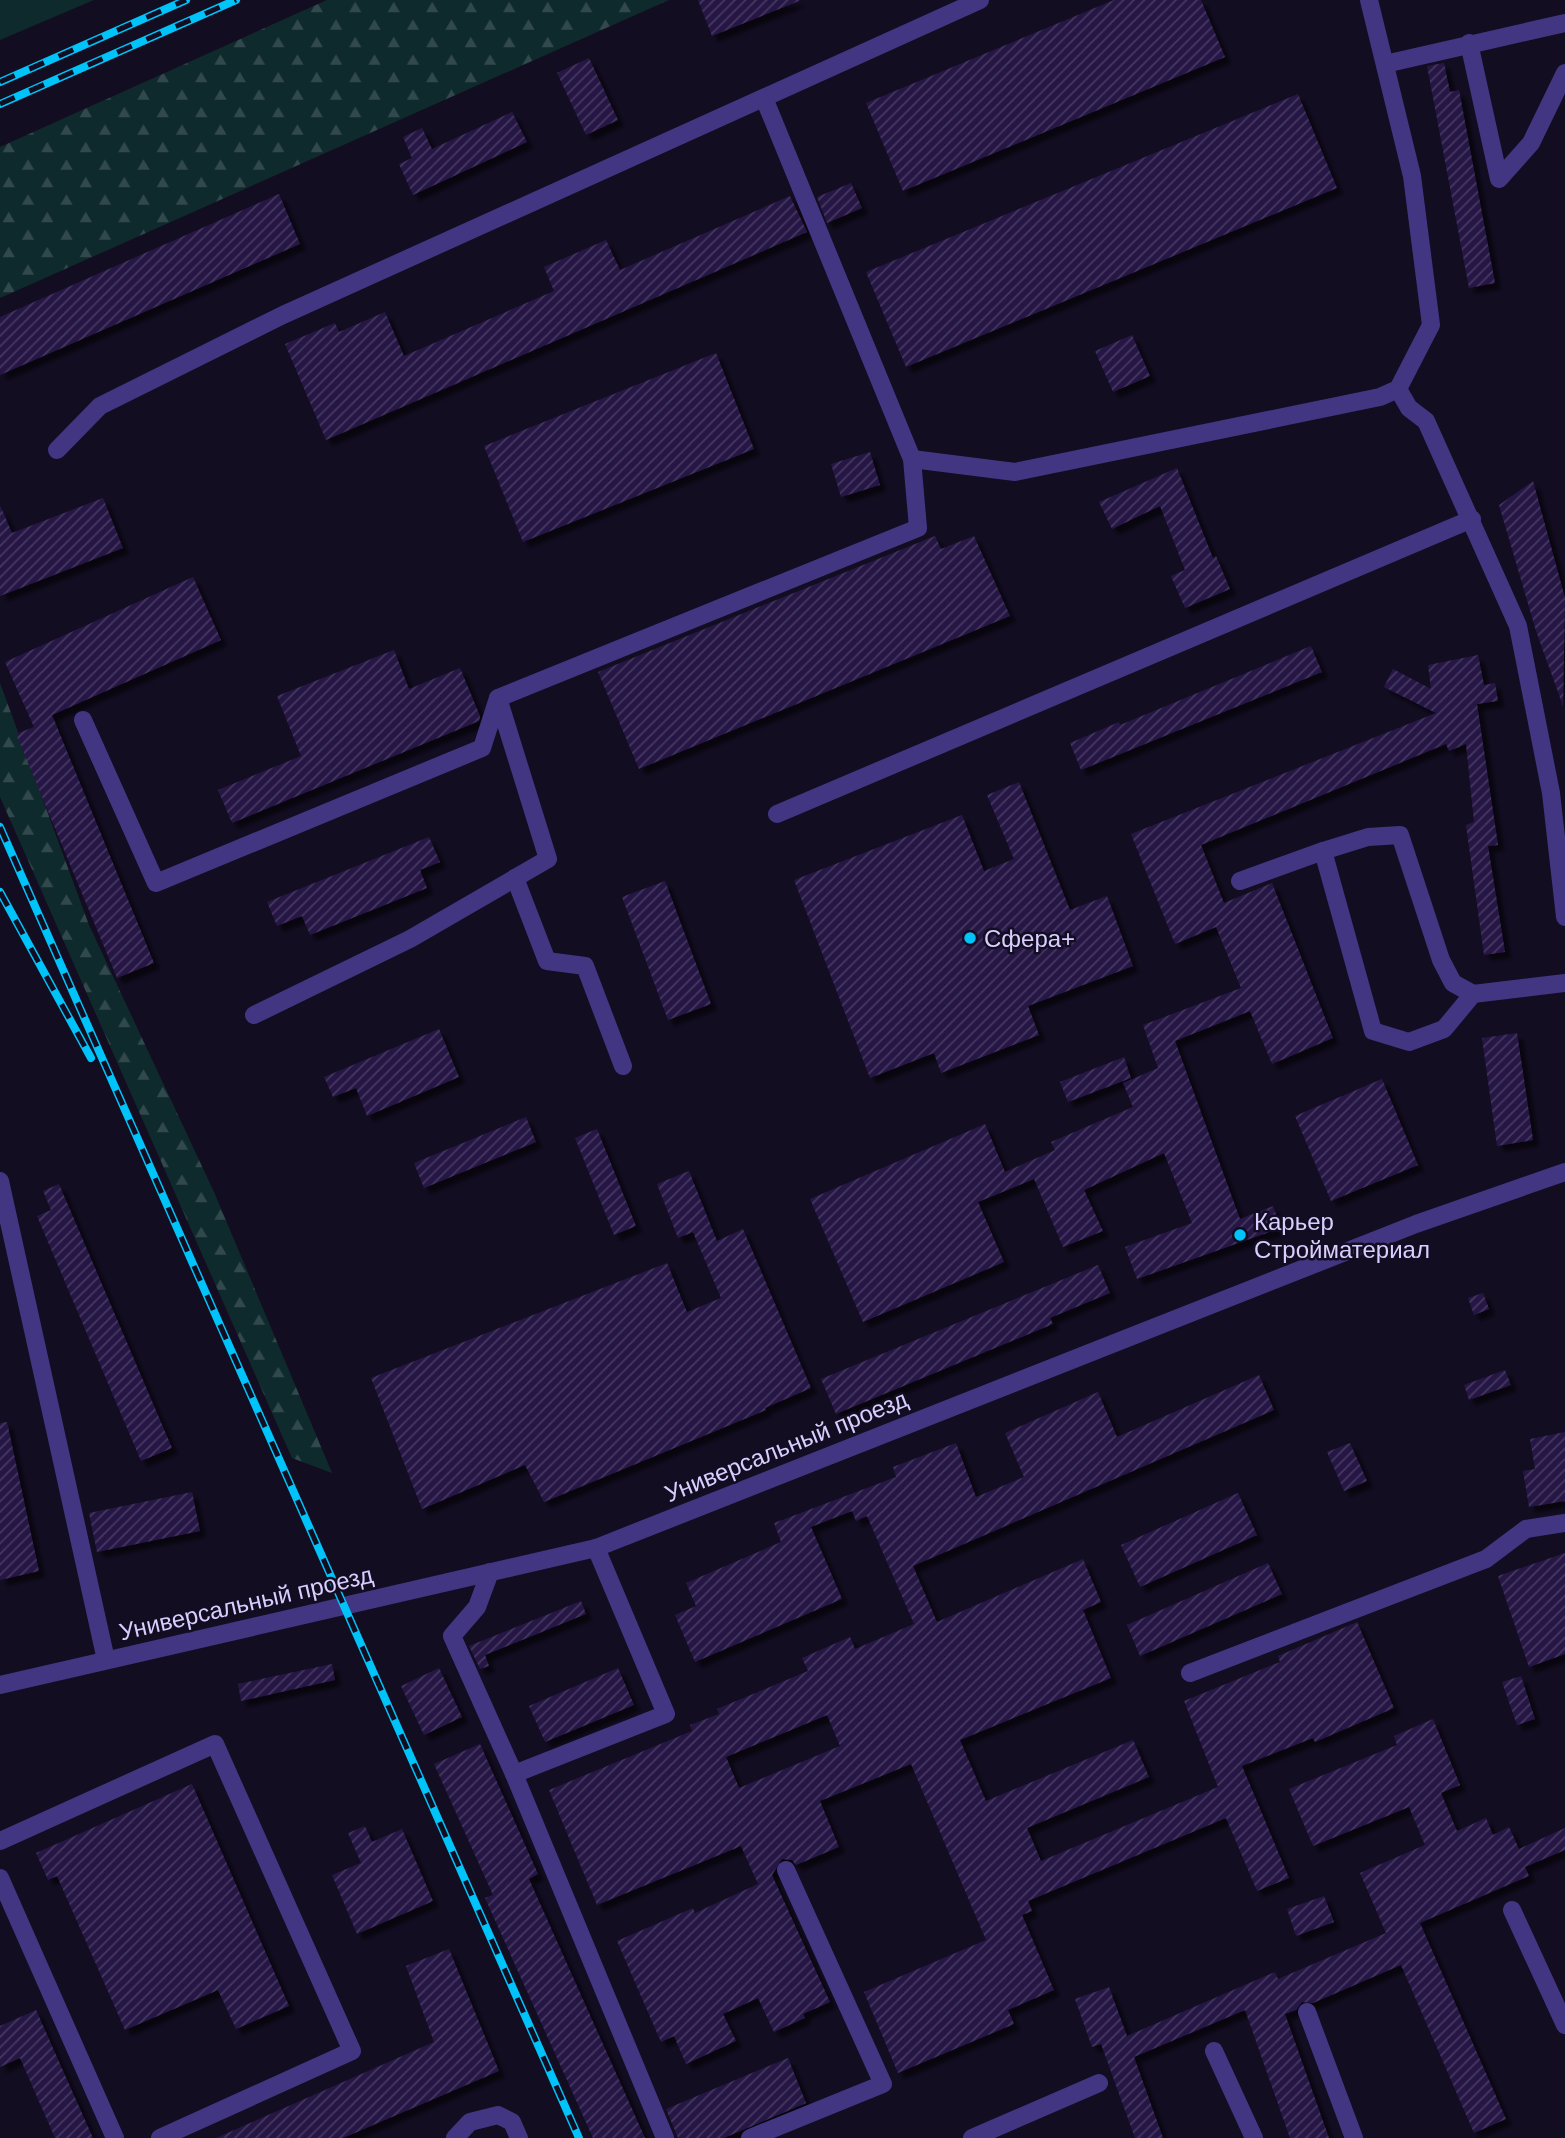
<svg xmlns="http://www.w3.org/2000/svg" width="1565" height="2138" font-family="Arial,sans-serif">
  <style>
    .forest { fill: url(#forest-firs) }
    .garden { fill: #0f2a2c }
    .building { fill: url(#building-hatch); fill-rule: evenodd; filter: url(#shadow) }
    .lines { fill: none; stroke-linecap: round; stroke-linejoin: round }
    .minor { stroke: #423683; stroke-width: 18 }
    .rail-casing { stroke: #00c3f9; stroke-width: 8 }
    .rail { stroke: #130d22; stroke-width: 5; stroke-dasharray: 16; stroke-linecap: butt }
    .poi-dot { fill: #00c3f9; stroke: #130d22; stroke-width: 2.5 }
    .labels { text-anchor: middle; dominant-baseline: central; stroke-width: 5; stroke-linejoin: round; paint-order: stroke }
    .poi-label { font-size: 24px; fill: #d9ceff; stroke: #130d22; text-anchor: start }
    .street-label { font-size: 24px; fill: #d9ceff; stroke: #130d22 }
  </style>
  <defs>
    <pattern id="forest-firs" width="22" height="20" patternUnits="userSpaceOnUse" patternTransform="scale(1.75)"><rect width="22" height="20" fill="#0f2a2c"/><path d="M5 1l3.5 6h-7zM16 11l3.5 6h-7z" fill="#31484c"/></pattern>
    <pattern id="building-hatch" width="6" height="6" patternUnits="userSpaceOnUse" patternTransform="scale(1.75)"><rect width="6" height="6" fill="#261844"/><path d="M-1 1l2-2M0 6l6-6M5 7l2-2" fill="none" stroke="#453860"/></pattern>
    <filter id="shadow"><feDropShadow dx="6" dy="6" stdDeviation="2" flood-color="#0009"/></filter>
  </defs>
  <rect width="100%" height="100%" fill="#130d22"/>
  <g class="forest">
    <path d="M327 0H669L0 298V147Z"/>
    <path d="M0 683 89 925 214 1192 332 1473 292 1458 0 797Z"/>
  </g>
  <path class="garden" d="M0 0H94L0 40Z"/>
  <g class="building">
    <path d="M698 0H799V1L712 36Z"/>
    <path d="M1114 0H1201L1225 57 903 191 866 103Z"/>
    <path d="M589 58 618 120 586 135 557 73Z"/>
    <path d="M1444 63 1450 92 1459 90 1495 283 1469 288 1427 66Z"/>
    <path d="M1298 94 1337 188 906 367 866 272Z"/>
    <path d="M512 112 527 142 413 195 399 164 412 158 403 137 422 128 432 149Z"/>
    <path d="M851 183 862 208 827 223 817 197Z"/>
    <path d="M279 194 300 244 0 375V317Z"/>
    <path d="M790 196 807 232 326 440 285 344 335 323 339 332 385 312 404 356 554 291 544 267 606 240 620 270Z"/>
    <path d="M1132 335 1150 376 1113 392 1095 351Z"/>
    <path d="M716 353 754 449 523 542 484 446Z"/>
    <path d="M870 452 880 485 841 497 831 464Z"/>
    <path d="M1177 468 1213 558 1216 556 1230 589 1185 608 1171 576 1185 570 1160 506 1112 529 1099 502Z"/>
    <path d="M1533 481 1565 598 1563 706 1536 631 1499 505Z"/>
    <path d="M103 498 123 548 0 596V505L12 533Z"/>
    <path d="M935 536 941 549 974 536 1010 616 639 769 598 672Z"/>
    <path d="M193 577 221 640 52 715 154 963 117 978 16 734 34 727 5 662Z"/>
    <path d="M1311 646 1322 672 1081 770 1070 743 1119 722 1120 725Z"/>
    <path d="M394 650 409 689 460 668 480 716 479 721 232 823 218 790 301 756 277 696Z"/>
    <path d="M1478 655 1484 685 1495 683 1498 701 1477 704 1498 845 1488 846 1505 952 1484 955 1466 825 1474 822 1466 744 1449 751 1446 744 1201 845 1224 903 1272 883 1333 1038 1272 1064 1250 1011 1175 1041 1240 1219 1273 1206 1281 1228 1137 1279 1125 1247 1192 1223 1164 1153 1084 1190 1103 1231 1063 1247 1034 1179 978 1202 1004 1262 863 1322 810 1199 985 1124 1005 1172 1055 1150 1051 1142 1133 1107 1123 1083 1158 1068 1143 1025 1241 988 1216 927 1175 944 1131 834 1436 713 1384 687 1393 669 1431 689 1428 665Z"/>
    <path d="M1019 782 1070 910 1107 896 1133 966 1028 1006 1039 1035 941 1073 934 1053 870 1078 794 880 962 815 984 871 1014 859 987 795Z"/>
    <path d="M429 837 440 862 420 870 427 888 310 935 302 916 277 926 267 902Z"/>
    <path d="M665 881 711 1004 668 1020 622 897Z"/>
    <path d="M439 1029 459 1077 367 1116 356 1088 333 1097 324 1077Z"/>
    <path d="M1517 1033 1533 1140 1497 1146 1482 1038Z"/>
    <path d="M1124 1057 1131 1078 1068 1102 1060 1082Z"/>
    <path d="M1382 1079 1418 1165 1331 1201 1295 1116Z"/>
    <path d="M526 1117 536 1142 424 1188 414 1163Z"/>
    <path d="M597 1129 636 1226 614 1235 575 1138Z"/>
    <path d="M689 1171 717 1241 743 1229 811 1388 765 1408 766 1410 544 1502 525 1465 422 1509 371 1378 667 1263 687 1312 721 1298 693 1232 678 1238 657 1184Z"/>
    <path d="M59 1184 172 1448 141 1461 37 1216 51 1210 43 1191Z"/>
    <path d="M1098 1265 1110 1293 1050 1318 1053 1324 836 1414 821 1379Z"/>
    <path d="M1483 1293 1489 1309 1474 1315 1468 1298Z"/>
    <path d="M1505 1370 1511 1385 1469 1400 1464 1385Z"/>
    <path d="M1259 1375 1274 1410 913 1566 937 1622 1083 1559 1101 1602 1083 1610 1111 1678 960 1740 986 1801 1133 1740 1149 1777 1027 1828 1041 1861 1218 1787 1184 1701 1280 1662 1278 1656 1357 1622 1394 1708 1315 1742 1313 1738 1242 1766 1289 1878 1257 1891 1226 1818 1028 1901 1032 1911 1022 1915 1054 1990 1008 2010 1014 2024 898 2073 864 1992 986 1940 911 1764 820 1801 839 1847 796 1865 792 1860 782 1859 772 1875 830 2002 803 2014 805 2018 774 2032 758 1998 723 2014 736 2041 686 2064 674 2036 661 2042 617 1941 693 1908 695 1913 758 1884 741 1846 597 1905 549 1790 692 1731 690 1725 719 1714 717 1709 808 1671 802 1658 850 1637 855 1649 914 1624 867 1516 856 1521 852 1511 811 1527 842 1599 695 1662 675 1615 696 1606 686 1583 781 1542 774 1523 896 1477 893 1467 956 1443 976 1497 1024 1477 1005 1433 1098 1392 1117 1437ZM827 1715 840 1746 739 1788 726 1757Z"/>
    <path d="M7 1422 39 1571 0 1580V1423Z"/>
    <path d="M1565 1432V1501L1529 1507 1523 1471 1535 1469 1530 1439Z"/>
    <path d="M1350 1443 1367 1481 1344 1491 1327 1452Z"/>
    <path d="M192 1492 200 1531 97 1552 89 1513Z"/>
    <path d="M1238 1493 1257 1535 1140 1587 1121 1545Z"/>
    <path d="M1565 1553V1654L1529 1667 1498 1576Z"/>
    <path d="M1268 1563 1282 1594 1140 1656 1127 1625Z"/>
    <path d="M581 1601 586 1614 485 1655 489 1666 480 1669 469 1646Z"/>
    <path d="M332 1664 335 1680 241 1701 238 1684Z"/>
    <path d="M439 1668 462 1717 424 1735 401 1686Z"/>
    <path d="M618 1668 634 1705 545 1742 529 1706Z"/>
    <path d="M1521 1676 1535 1719 1517 1725 1502 1682Z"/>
    <path d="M1433 1719 1460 1785 1441 1793 1457 1831 1486 1818 1493 1835 1509 1827 1519 1849 1565 1828V1850L1525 1867 1529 1876 1420 1923 1506 2119 1474 2133 1401 1965 1313 2003 1302 2002 1296 2010 1285 2014 1329 2138H1290L1245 2010 1134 2057 1163 2138H1135L1101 2044 1092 2047 1075 1999 1109 1987 1127 2036 1275 1972 1278 1979 1386 1933 1360 1873 1425 1845 1409 1807 1313 1846 1289 1789 1397 1745 1394 1736Z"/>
    <path d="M480 1744 538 1874 529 1879 645 2138H593L485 1898 493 1895 434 1764Z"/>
    <path d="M192 1784 289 2006 236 2029 218 1990 125 2030 57 1876 48 1880 36 1853Z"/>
    <path d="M365 1826 372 1842 402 1829 433 1901 357 1934 332 1875 361 1863 348 1833Z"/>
    <path d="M1324 1896 1334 1922 1296 1936 1287 1909Z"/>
    <path d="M449 1949 499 2071 343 2138H216L434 2042 406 1966Z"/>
    <path d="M36 2010 93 2138H55L20 2058 0 2067V2026Z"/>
    <path d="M788 2058 806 2103 724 2138H678L666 2109Z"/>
  </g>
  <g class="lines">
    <g class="minor">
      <path d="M1469 43 1499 179 1531 143 1565 73"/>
      <path d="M1385 64 1565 23"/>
      <path d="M1398 389 1409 408 1426 421 1518 626 1551 793 1565 917"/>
      <path d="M57 450 100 406 283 315 980 0"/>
      <path d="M912 459 1015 472 1380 397 1398 389 1431 325 1412 176 1369 0"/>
      <path d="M83 720 156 883 482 748 498 698 918 528 912 459 764 98"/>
      <path d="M777 814 1472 519"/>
      <path d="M1323 851 1368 837 1400 835 1441 960 1453 983 1473 994"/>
      <path d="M515 878 547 961 585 966 623 1066"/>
      <path d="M1240 881 1323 851 1373 1031 1409 1042 1444 1029 1473 994 1565 983"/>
      <path d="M254 1015 410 939 548 859 498 698"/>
      <path d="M0 1181 106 1660"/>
      <path d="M490 1572 477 1607 452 1636 514 1774 666 1714 596 1548"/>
      <path d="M1190 1673 1486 1559 1526 1529 1565 1523"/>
      <path d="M0 1685 596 1548 1416 1224 1565 1172"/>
      <path d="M514 1774 665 2138"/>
      <path d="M0 1841 215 1744 352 2051 160 2138"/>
      <path d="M0 1878 115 2138"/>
      <path d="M1512 1910 1565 2025"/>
      <path d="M1307 2012 1354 2138"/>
      <path d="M1214 2051 1254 2138"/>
      <path d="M455 2138 470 2122 498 2115 512 2122 519 2138"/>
      <path d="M750 2138 883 2084 786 1870"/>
      <path d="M972 2138 1099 2083"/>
    </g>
    <g class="rail-casing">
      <g id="rail">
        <path d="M0 82 186 0"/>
        <path d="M0 104 236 0"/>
        <path d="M0 827 579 2138"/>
        <path d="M0 892 91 1058"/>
      </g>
    </g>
    <use href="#rail" class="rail"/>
  </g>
  <g class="poi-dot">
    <circle cx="970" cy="938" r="7"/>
    <circle cx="1240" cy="1235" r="7"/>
  </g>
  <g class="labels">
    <g class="poi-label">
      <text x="984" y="938">Сфера+</text>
      <text x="1254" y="1221">Карьер<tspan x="1254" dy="28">Стройматериал</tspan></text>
    </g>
    <g class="street-label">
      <text transform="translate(786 1446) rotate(-22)">Универсальный проезд</text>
      <text transform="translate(246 1603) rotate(-13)">Универсальный проезд</text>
    </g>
  </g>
</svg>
